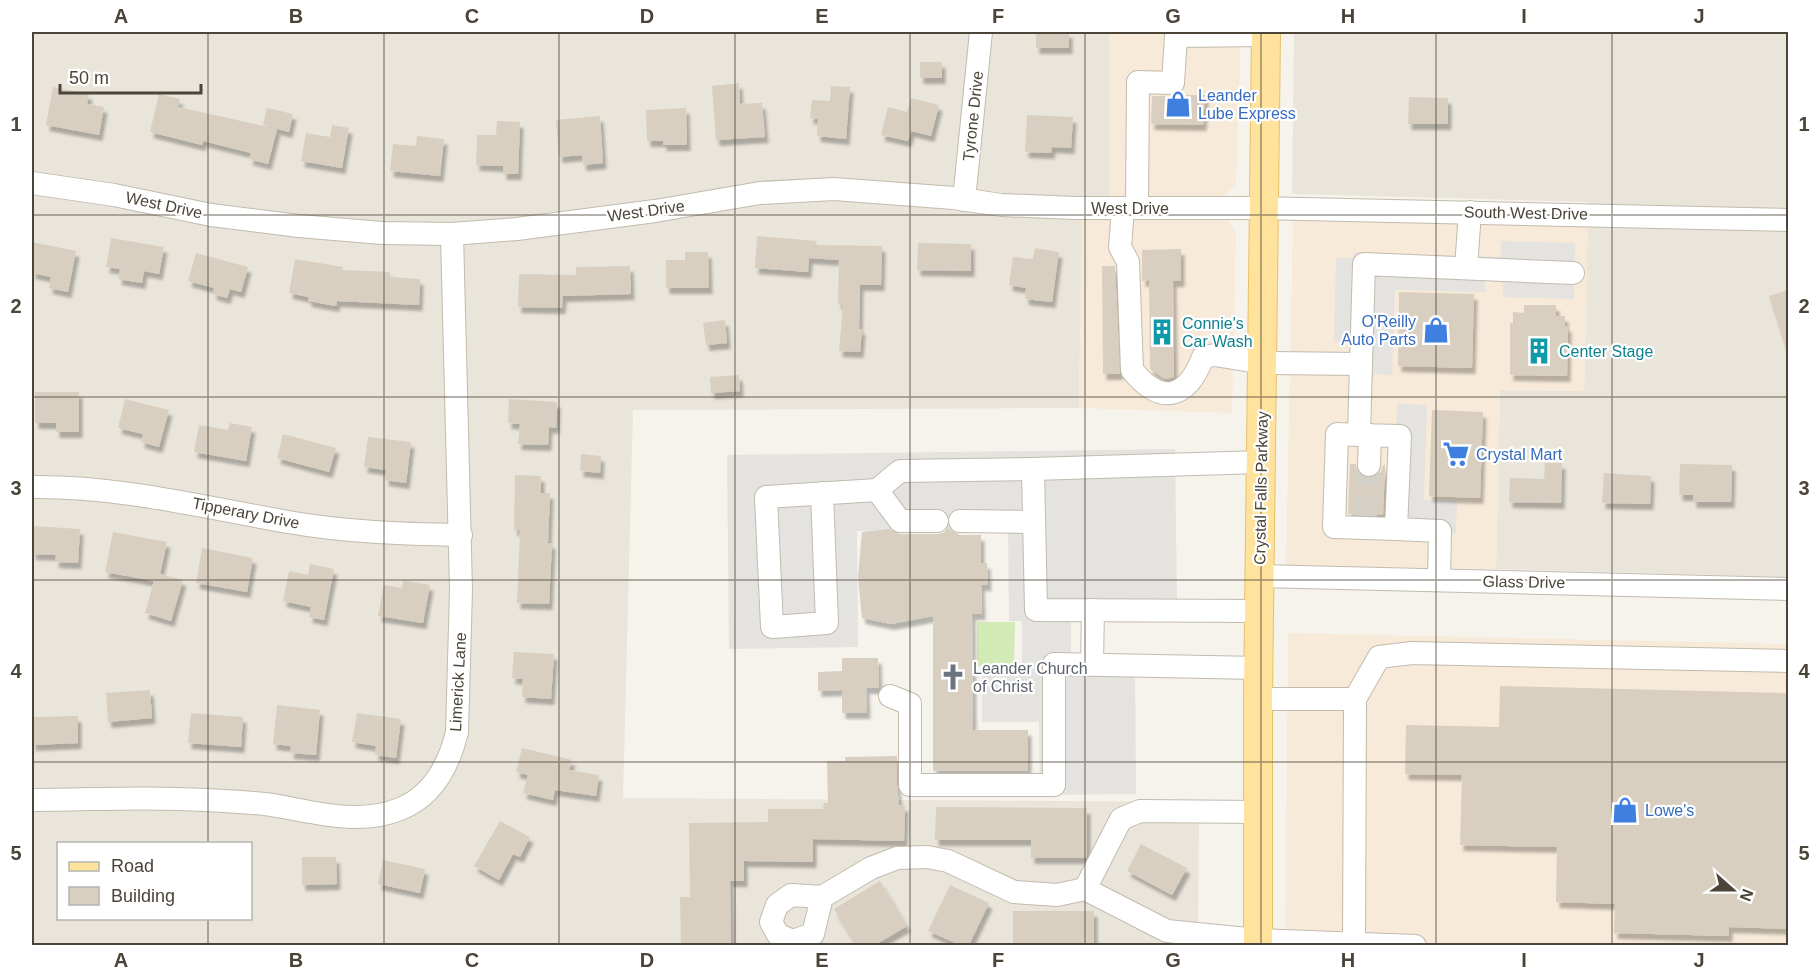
<svg xmlns="http://www.w3.org/2000/svg" width="1820" height="977" font-family="Helvetica,sans-serif">
  <style>
    .residential { fill: #eae5da; fill-rule: evenodd }
    .commercial { fill: #f7ead8 }
    .green { fill: #d2eab5 }
    .parking { fill: #e5e3e0 }
    .building { fill: #d8cfc1; filter: url(#shadow) }
    .lines { fill: none; stroke-linecap: round; stroke-linejoin: round }
    .minor-tunnel { stroke: #d4d0c8; stroke-width: 22; stroke-dasharray: 22 11; stroke-linecap: butt }
    .minor-casing { stroke: #c2bbae; stroke-width: 24 }
    .major-casing { stroke: #e6c16a; stroke-width: 30 }
    .minor { stroke: #fff; stroke-width: 22 }
    .major { stroke: #ffe39c; stroke-width: 28 }
    .grid { fill: none; stroke: #4b4439; stroke-width: 1.5; stroke-opacity: 0.55 }
    .labels { text-anchor: middle; dominant-baseline: central; stroke-width: 4.5; stroke-linejoin: round; paint-order: stroke }
    .shop-label { font-size: 16px; fill: #366cbe; stroke: #fff; text-anchor: start }
    .street-label { font-size: 16px; fill: #4b4439; stroke: #fff }
    .culture-label { font-size: 16px; fill: #0d838f; stroke: #fff; text-anchor: start }
    .worship-label { font-size: 16px; fill: #5b616d; stroke: #fff; text-anchor: start }
    .neatline { fill: none; stroke: #4b4439; stroke-width: 2 }
    .grid-label { font-size: 20px; text-anchor: middle; font-weight: bold; fill: #4b4439 }
  </style>
  <defs>
    <filter id="shadow"><feDropShadow dx="3.5" dy="6" stdDeviation="1.5" flood-color="#0004"/></filter>
  </defs>
  <rect width="100%" height="100%" fill="#f6f3ec"/>
  <g class="residential">
    <path d="M32 32H1109L1110 219H1082L1079 408 633 410 623 798 1199 802 1198 945H32ZM58 844H250V918H58Z"/>
    <path d="M1294 32H1788V577L1496 569 1500 390 1584 391 1588 202 1292 194Z"/>
  </g>
  <g class="commercial">
    <path d="M1109 32H1241L1236 184 1224 196H1110Z"/>
    <path d="M1082 218 1228 220 1236 234 1232 413 1079 408Z"/>
    <path d="M1293 221 1588 226 1584 391 1500 390 1496 569 1286 566Z"/>
    <path d="M1288 633 1788 644V945L1285 946Z"/>
  </g>
  <path class="green" d="M977 622H1015L1014 666H977Z"/>
  <g class="parking">
    <path d="M1501 241 1575 243 1574 299 1503 297V283L1489 279 1485 283V292L1395 290 1392 375 1374 374V378H1349L1350 343 1334 342 1336 258H1353L1354 253 1501 257Z"/>
    <path d="M1397 404 1427 405 1424 500 1457 501 1456 534 1393 532Z"/>
    <path d="M1175 449 1177 600 1071 602V658L1135 657 1136 794 1040 795 1039 722H982V670L1022 669V621H1009L1008 529 857 531 858 647 729 649 727 455Z"/>
  </g>
  <g class="building">
    <rect x="1036" y="32" width="33" height="16"/>
    <rect x="920" y="62" width="22" height="16"/>
    <path d="M739 83 740 104 762 103 765 137 716 140 712 86Z"/>
    <path d="M831 86 850 87 846 139 817 136 818 119 810 118 812 100 830 101Z"/>
    <path d="M53 87 89 94 87 104 104 107 99 135 46 125Z"/>
    <path d="M159 94 180 99 178 107 277 129 268 164 249 159 251 153 203 141 202 145 150 132Z"/>
    <path d="M1180 95H1205L1203 125 1151 124 1152 96H1173Z"/>
    <path d="M1409 97 1448 98V124H1408Z"/>
    <path d="M911 98 939 105 931 136 911 131 908 141 881 135 888 107 907 112Z"/>
    <path d="M267 108 293 114 289 132 263 125Z"/>
    <path d="M686 108 687 145H663V141H647L646 110Z"/>
    <path d="M1027 115 1073 117 1071 148 1052 147 1051 153 1025 152Z"/>
    <path d="M600 116 603 163 583 165 582 155 559 157 556 120Z"/>
    <path d="M497 121 520 122 518 174H503V166L476 165 477 135H496Z"/>
    <path d="M332 125 349 128 342 168 301 161 306 133 330 137Z"/>
    <path d="M417 136 444 139 440 176 390 171 393 144 416 146Z"/>
    <path d="M757 236 817 241 816 245 882 246 881 285H860L859 329H862L860 352 839 351 843 304H838L839 260 809 258 808 272 755 268Z"/>
    <path d="M111 238 164 247 159 274 144 271 142 283 118 279 120 269 106 267Z"/>
    <path d="M32 242 76 251 68 292 49 288 51 277 32 273Z"/>
    <path d="M918 243 971 244V271L917 270Z"/>
    <path d="M1035 248 1059 252 1052 302 1025 299 1026 288 1009 285 1013 257 1033 259Z"/>
    <path d="M1181 249V281H1173L1174 377 1165 379 1150 369 1149 280 1142 281V250Z"/>
    <path d="M685 252H708L709 288H666V260H685Z"/>
    <path d="M196 253 248 267 241 292 230 289 227 298 213 294 214 288 188 281Z"/>
    <path d="M295 259 343 267 342 270 390 272V277L420 279 419 305 337 301 336 306 308 301V297L289 293Z"/>
    <path d="M630 266 631 294 563 296 562 308 518 307 519 274 576 275V267Z"/>
    <path d="M1102 266H1115L1120 374H1103Z"/>
    <path d="M1788 290V347H1785L1769 296Z"/>
    <path d="M1399 292 1474 294 1472 368 1398 366Z"/>
    <path d="M1524 305H1556V316H1565V326H1568L1567 376 1510 375V323H1513V312L1524 313Z"/>
    <path d="M725 320 727 343 706 345 703 323Z"/>
    <path d="M739 375 740 391 711 393 710 377Z"/>
    <path d="M35 392H79V432H56V423H35Z"/>
    <path d="M125 399 169 410 159 447 141 442 143 434 118 428Z"/>
    <path d="M509 399 557 402 556 428 549 427 548 445 518 444 520 424 508 423Z"/>
    <path d="M1432 410 1483 412 1480 498 1429 496Z"/>
    <path d="M230 423 252 427 246 461 194 452 199 425 228 430Z"/>
    <path d="M283 434 336 448 329 472 277 458Z"/>
    <path d="M368 437 411 442 406 483 385 480 386 470 364 467Z"/>
    <path d="M581 454 601 456 600 473 580 471Z"/>
    <path d="M1545 463H1562L1561 503 1509 502 1510 478 1544 479Z"/>
    <path d="M1350 464H1356L1357 471 1361 476 1369 478 1376 477 1381 472 1383 465H1385L1383 515 1348 514Z"/>
    <path d="M1680 464 1732 465 1731 502H1693V495H1679Z"/>
    <path d="M1604 473 1651 476 1650 504 1602 503Z"/>
    <path d="M515 475 541 476V493H550L548 543H552L549 604 517 603 520 530H514Z"/>
    <path d="M32 526 80 529 78 563 55 562 56 555 32 554Z"/>
    <path d="M948 528 960 535H981V563H987L988 585H981L982 614H972L973 730H1028V771H933V616L891 624 862 618 858 577 862 532 889 529 900 534H937L943 533Z"/>
    <path d="M113 532 167 542 160 574 183 580 171 621 145 613 154 581 105 572Z"/>
    <path d="M202 548 253 558 247 592 196 583Z"/>
    <path d="M310 564 334 569 324 620 309 617 311 607 283 601 289 571 308 575Z"/>
    <path d="M403 580 430 585 423 623 378 616 384 585 402 588Z"/>
    <path d="M514 652 554 654 551 699 522 697 523 679 512 678Z"/>
    <path d="M842 658H878L879 688H866L867 713H842V690L818 691V672L842 671Z"/>
    <path d="M1500 686 1788 693V929L1729 927V936L1614 933 1615 904 1556 902 1557 847 1460 845 1462 775 1405 774 1406 725 1499 727Z"/>
    <path d="M150 690 152 718 108 722 106 693Z"/>
    <path d="M277 705 320 710 316 755 290 753 291 746 273 744Z"/>
    <path d="M191 713 243 717 241 747 188 743Z"/>
    <path d="M357 713 401 719 396 758 375 755 376 746 352 742Z"/>
    <path d="M78 716V743L32 745V717Z"/>
    <path d="M522 748 572 760 569 770 599 775 596 796 555 790 553 800 523 793 528 775 516 772Z"/>
    <path d="M897 756V785L899 805 905 806 904 841 813 839V862L744 861V881H730L731 945H681L680 897H690L689 823 768 822V809H823L824 803H828L827 761H845V757Z"/>
    <path d="M936 807 1087 808V855L1086 858H1031V840H935Z"/>
    <path d="M500 821 530 837 520 857 513 854 499 880 474 866Z"/>
    <path d="M1141 844 1187 868 1172 895 1127 871Z"/>
    <path d="M302 857H336L337 884 302 885Z"/>
    <path d="M383 860 425 869 420 893 378 884Z"/>
    <path d="M880 881 907 926 875 945H856L834 909Z"/>
    <path d="M950 885 989 903 969 945H960L928 931Z"/>
    <rect x="1013" y="911" width="81" height="34"/>
  </g>
  <g class="lines">
    <path class="minor-tunnel" d="M1366 518 1369 465"/>
    <g class="minor-casing">
      <g id="minor">
        <path d="M32 183 114 195 211 215 299 226 382 233 452 234 517 229 655 211 760 193 834 189 954 198 1001 205 1075 208H1264L1788 220"/>
        <path d="M964 200 981 32"/>
        <path d="M1123 208 1120 247 1128 262 1132 370C1161 406 1187 399 1203 357L1215 355 1263 363 1361 364 1364 264 1573 273"/>
        <path d="M1137 208 1138 82 1173 83 1176 36 1266 35"/>
        <path d="M1466 268 1470 212"/>
        <path d="M1361 364 1359 435 1400 436 1396 529 1440 531 1439 580"/>
        <path d="M1359 435 1337 434 1334 527 1396 529"/>
        <path d="M1369 465 1370 435"/>
        <path d="M1033 469 1036 610 1260 611"/>
        <path d="M32 487C119 486 203 507 288 522 345 532 403 534 461 535"/>
        <path d="M877 490 900 521H937"/>
        <path d="M822 493 827 623 772 627 766 497 877 490 900 471 1033 469 1261 462"/>
        <path d="M960 521 1034 522"/>
        <path d="M1260 576 1788 589"/>
        <path d="M1092 664 1093 610"/>
        <path d="M890 696 910 704V785H1054V664L1259 668"/>
        <path d="M1258 699H1355L1379 657 1412 653 1788 661"/>
        <path d="M32 800C89 800 148 796 205 800 225 801 245 802 265 804 308 810 357 827 400 809 433 796 449 765 457 732L461 590 452 234"/>
        <path d="M1085 889 1121 819 1140 811 1258 812"/>
        <path d="M822 897 813 934 793 941 778 935 771 922 777 905 791 895 822 897 871 868 897 858 927 857 948 861 1014 892 1057 895 1085 889 1167 931 1258 940 1415 946"/>
        <path d="M1354 946 1355 699"/>
      </g>
    </g>
    <g class="major-casing">
      <path id="major" d="M1258 946V699L1266 32"/>
    </g>
    <use href="#minor" class="minor"/>
    <use href="#major" class="major"/>
  </g>
  <path class="grid" d="M208 32V844M384 32V946M559 32V946M735 32V946M910 32V946M1085 32V946M1261 32V946M1436 32V946M1612 32V946M32 215H1788M32 397H1788M32 580H1788M32 762H1788M208 918V946"/>
  <defs>
    <g id="shop-bare" transform="scale(2.07)"><path d="M-5-2.5h2.3a2.7 3.5 0 0 1 5.4 0H5L5.5 6h-11ZM-1.5-2.5h3a1.5 2.3 0 0 0-3 0Z" fill="#3f7fe0" stroke="#fff" stroke-width="2.5" paint-order="stroke"/></g>
    <g id="building-bare" transform="scale(2.07)"><path d="M-4-6H4V6H1V3H-1V6H-4ZM-2.5-4.3h1.7v1.8h-1.7ZM.8-4.3h1.7v1.8H.8ZM-2.5-1h1.7V.8h-1.7ZM.8-1h1.7V.8H.8Z" fill="#0f9aa8" stroke="#fff" stroke-width="2.5" paint-order="stroke"/></g>
    <g id="supermarket-bare" transform="scale(2.07)"><path d="M-6-5.5h2.5l.6 2H6L4.5 2H-2.5L-4.4-4H-6ZM-1.5 3.2a1.3 1.3 0 1 0 .1 0ZM3 3.2a1.3 1.3 0 1 0 .1 0Z" fill="#3f7fe0" stroke="#fff" stroke-width="2.5" paint-order="stroke"/></g>
    <g id="church-bare" transform="scale(2.07)"><path d="M-1.2-6h2.4v3.5h3.3v2.4h-3.3V6h-2.4V-.1h-3.3v-2.4h3.3Z" fill="#6b7280" stroke="#fff" stroke-width="2.5" paint-order="stroke"/></g>
  </defs>
  <g fill-rule="evenodd">
    <use href="#shop-bare" x="1178" y="104"/>
    <use href="#shop-bare" x="1436" y="330"/>
    <use href="#building-bare" x="1162" y="332"/>
    <use href="#building-bare" x="1539" y="351"/>
    <use href="#supermarket-bare" x="1456" y="454"/>
    <use href="#church-bare" x="953" y="677"/>
    <use href="#shop-bare" x="1625" y="810"/>
  </g>
  <g class="labels">
    <g class="shop-label">
      <text x="1198" y="95">Leander<tspan x="1198" dy="18">Lube Express</tspan></text>
      <text x="1416" y="321" text-anchor="end">O'Reilly<tspan x="1416" dy="18">Auto Parts</tspan></text>
      <text x="1476" y="454">Crystal Mart</text>
      <text x="1645" y="810">Lowe's</text>
    </g>
    <g class="street-label">
      <text transform="translate(973 116) rotate(-84)">Tyrone Drive</text>
      <text transform="translate(164 205) rotate(12)">West Drive</text>
      <text x="1130" y="208">West Drive</text>
      <text transform="translate(646 211) rotate(-8)">West Drive</text>
      <text transform="translate(1526 213) rotate(1)">South West Drive</text>
      <text transform="translate(1261 488) rotate(-89)">Crystal Falls Parkway</text>
      <text transform="translate(246 513) rotate(11)">Tipperary Drive</text>
      <text transform="translate(1524 582) rotate(1)">Glass Drive</text>
      <text transform="translate(458 682) rotate(-87)">Limerick Lane</text>
    </g>
    <g class="culture-label">
      <text x="1182" y="323">Connie's<tspan x="1182" dy="18">Car Wash</tspan></text>
      <text x="1559" y="351">Center Stage</text>
    </g>
    <g class="worship-label">
      <text x="973" y="668">Leander Church<tspan x="973" dy="18">of Christ</tspan></text>
    </g>
  </g>
  <rect width="1820" height="977" fill="none" stroke="#ffffff" stroke-width="66"/>
  <rect x="57" y="842" width="195" height="78" fill="#ffffff" stroke="#b7b4b0" stroke-width="1.5"/>
  <rect x="69" y="862" width="30" height="9" fill="#ffe39c" stroke="#b7b4b0" stroke-width="1.5"/>
  <text x="111" y="872" font-size="18" fill="#4b4439">Road</text>
  <rect x="69" y="887" width="30" height="18" fill="#d8cfc1" stroke="#b7b4b0" stroke-width="1.5"/>
  <text x="111" y="902" font-size="18" fill="#4b4439">Building</text>
  <g transform="translate(1733 890) rotate(111)" stroke="#ffffff" stroke-width="4.5" paint-order="stroke">
  <path d="M0-4.5L10 22L0 15L-10 22Z" fill="#4b4439"/>
  <text y="-9" font-size="16" font-weight="bold" text-anchor="middle" fill="#4b4439">N</text>
  </g>
  <path d="M60 84v9h141v-9" fill="none" stroke="#4b4439" stroke-width="3"/>
  <text x="69" y="84" font-size="18" fill="#4b4439" stroke="#ffffff" stroke-width="4.5" paint-order="stroke">50 m</text>
  <rect x="33" y="33" width="1754" height="911" class="neatline"/>
  <g class="grid-label">
    <text x="121" y="23">A</text>
    <text x="296" y="23">B</text>
    <text x="472" y="23">C</text>
    <text x="647" y="23">D</text>
    <text x="822" y="23">E</text>
    <text x="998" y="23">F</text>
    <text x="1173" y="23">G</text>
    <text x="1348" y="23">H</text>
    <text x="1524" y="23">I</text>
    <text x="1699" y="23">J</text>
    <text x="16" y="131">1</text>
    <text x="1804" y="131">1</text>
    <text x="16" y="313">2</text>
    <text x="1804" y="313">2</text>
    <text x="16" y="495">3</text>
    <text x="1804" y="495">3</text>
    <text x="16" y="678">4</text>
    <text x="1804" y="678">4</text>
    <text x="16" y="860">5</text>
    <text x="1804" y="860">5</text>
    <text x="121" y="967">A</text>
    <text x="296" y="967">B</text>
    <text x="472" y="967">C</text>
    <text x="647" y="967">D</text>
    <text x="822" y="967">E</text>
    <text x="998" y="967">F</text>
    <text x="1173" y="967">G</text>
    <text x="1348" y="967">H</text>
    <text x="1524" y="967">I</text>
    <text x="1699" y="967">J</text>
  </g>
</svg>
